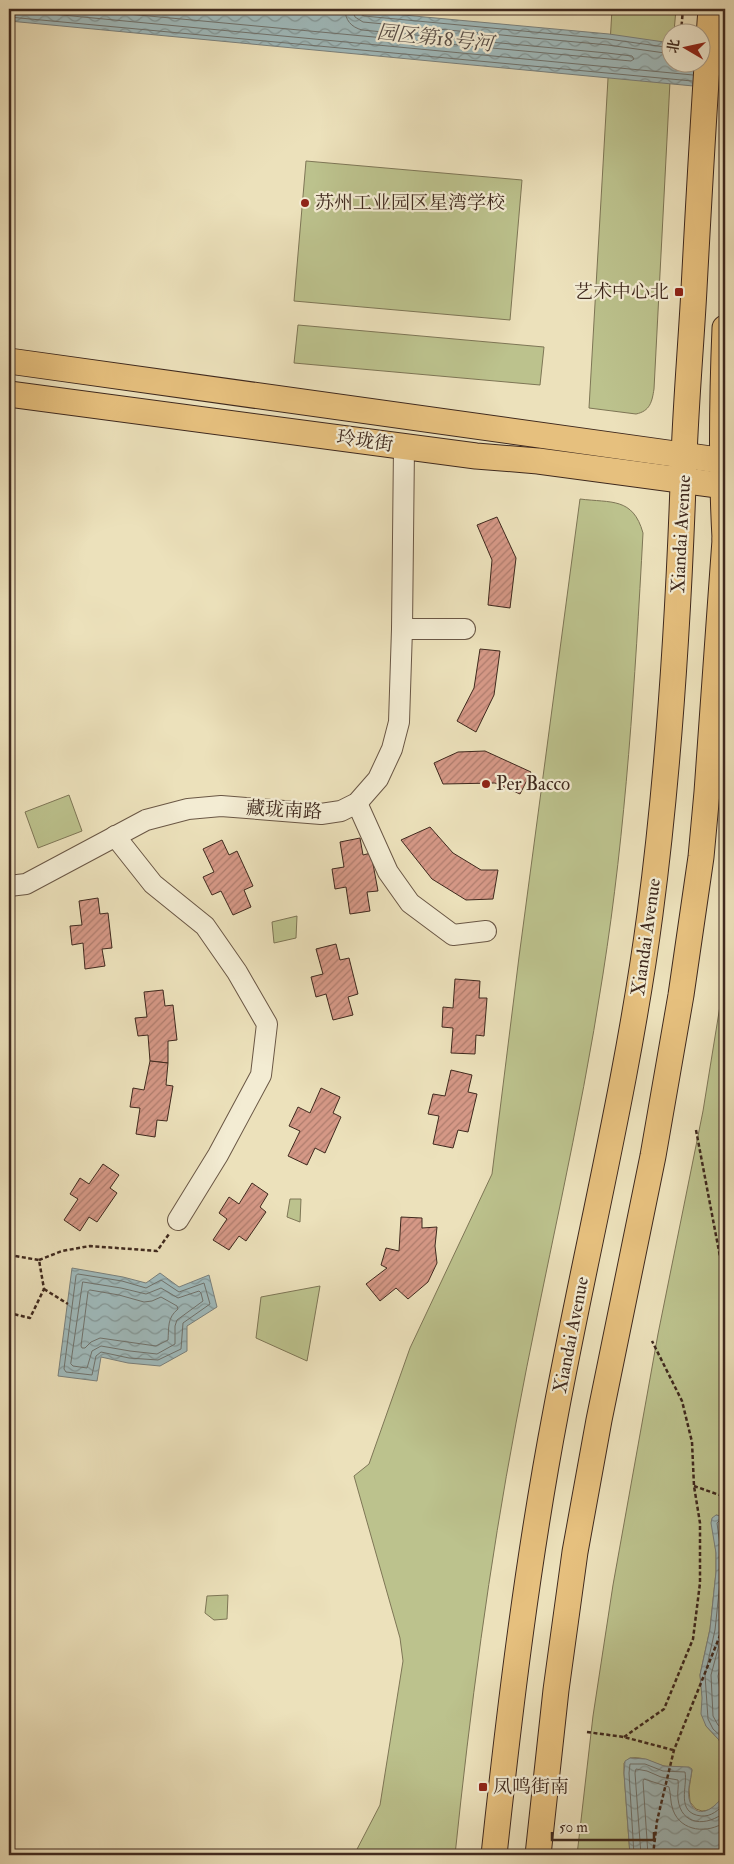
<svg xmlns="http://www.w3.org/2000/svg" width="734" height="1864" font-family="'IM FELL Double Pica','Noto Serif SC',serif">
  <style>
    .green { fill: #bcc28d; stroke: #7e7656 }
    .water { fill: url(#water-waves); stroke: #79807d }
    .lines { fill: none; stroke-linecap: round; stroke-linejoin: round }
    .shore { stroke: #6f726d; stroke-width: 1 }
    .building { fill: url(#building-hatch); stroke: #3f291e }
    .minor-casing { stroke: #6a5745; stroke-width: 22 }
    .major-casing { stroke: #3f291e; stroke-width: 27 }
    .path { stroke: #3f291e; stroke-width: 2.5; stroke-dasharray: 4 2.5; stroke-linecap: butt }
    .minor { stroke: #f3ecd3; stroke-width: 20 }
    .major { stroke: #e6c07e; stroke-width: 25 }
    .poi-dot { fill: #8f2418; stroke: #f3ecd3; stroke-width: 2 }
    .labels { text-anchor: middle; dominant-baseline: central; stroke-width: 4.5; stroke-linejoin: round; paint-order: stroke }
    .poi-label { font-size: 19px; fill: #3f291e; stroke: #f3ecd3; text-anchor: start }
    .street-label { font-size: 19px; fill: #3f291e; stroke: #f3ecd3 }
    .water-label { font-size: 20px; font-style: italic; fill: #574d46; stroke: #f3ecd3 }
  </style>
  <defs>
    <pattern id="water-waves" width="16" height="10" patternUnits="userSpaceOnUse" patternTransform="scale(1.25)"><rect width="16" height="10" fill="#9fbabc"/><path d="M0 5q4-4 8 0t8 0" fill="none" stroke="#839798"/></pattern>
    <pattern id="building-hatch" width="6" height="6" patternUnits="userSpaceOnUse" patternTransform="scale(1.25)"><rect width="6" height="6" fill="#d59886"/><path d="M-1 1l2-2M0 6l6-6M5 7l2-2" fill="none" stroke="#ae7c6d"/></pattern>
  </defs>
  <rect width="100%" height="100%" fill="#ece1bb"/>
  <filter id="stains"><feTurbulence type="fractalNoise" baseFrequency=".004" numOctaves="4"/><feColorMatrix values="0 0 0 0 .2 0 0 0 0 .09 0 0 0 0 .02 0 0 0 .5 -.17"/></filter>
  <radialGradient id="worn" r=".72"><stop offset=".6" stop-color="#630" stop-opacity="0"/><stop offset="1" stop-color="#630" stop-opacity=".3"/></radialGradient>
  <g class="green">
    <path d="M612 9H676L674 32H672L671 62 654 389C652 402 650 411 636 414L589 408Z"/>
    <path d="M306 161 522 180 510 320 294 301Z"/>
    <path d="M298 325 544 347 540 385 294 363Z"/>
    <path d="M580 499C611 503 633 497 643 533 635 681 626 828 603 974 580 1125 544 1273 516 1423 489 1566 470 1711 455 1855H354L380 1805 403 1661 400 1638 354 1476 369 1464 410 1348 492 1174 519 957Z"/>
    <path d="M69 795 82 831 38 848 25 812Z"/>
    <path d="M297 916 296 938 274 943 272 922Z"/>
    <path d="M725 975V1517L716 1515 712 1520 716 1553V1572L710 1629 700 1675 706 1726 719 1740 725 1750V1791L720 1802 709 1810 702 1811 696 1809 690 1802 689 1789 692 1770C683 1765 674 1769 664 1766 652 1763 644 1756 630 1758L624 1763V1773L630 1855H577L593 1716 613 1585 658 1334 703 1111Z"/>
    <path d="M290 1199H301L300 1222 287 1217Z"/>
    <path d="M320 1286 307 1361 256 1338 261 1297Z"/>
    <path d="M228 1595 227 1619 214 1620 205 1613 207 1596Z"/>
  </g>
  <g class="water">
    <path d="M9 9H338L609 34 671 43 672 62H702V46L725 48V89L9 21Z"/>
    <path d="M72 1268 123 1277 146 1283 160 1273 179 1287 209 1275 217 1307 187 1326V1351L160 1366 128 1363 101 1357 97 1381 58 1376Z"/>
    <path d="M716 1515 725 1517V1750L719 1740 706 1726 701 1714 702 1698 700 1675 710 1629 716 1572V1553L711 1523 712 1518Z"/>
    <path d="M630 1758 646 1759 664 1766 689 1767 692 1769C691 1780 686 1792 690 1802 698 1823 720 1805 725 1791V1855H630L624 1773 625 1761Z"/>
  </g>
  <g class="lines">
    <g class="shore">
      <path d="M74 9 631 61 634 59 632 56 607 53 362 30C351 27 345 20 345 9"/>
      <path d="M352 9 355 17 363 22 608 45 672 54"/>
      <path d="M359 9 360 14 364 16 608 39 672 48"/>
      <path d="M9 10 693 75"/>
      <path d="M9 17 692 81"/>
      <path d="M78 1274 122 1281 146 1288 161 1280 179 1292 204 1283 210 1304 183 1323 181 1349 158 1360 129 1358 101 1352 96 1356 92 1375 66 1372 64 1369 76 1276Z"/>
      <path d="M83 1282 121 1288 146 1294 161 1288 178 1298 199 1291 201 1293 203 1301 177 1320 175 1326V1344L157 1354 130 1351 101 1346 92 1351 87 1368 73 1366 71 1364Z"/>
      <path d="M90 1290 119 1295 144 1302 152 1301 161 1297 177 1306 178 1309C167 1318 169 1327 168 1340L156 1346 100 1338 91 1342 85 1348H82L81 1346 88 1292Z"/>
      <path d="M725 1522 719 1521 717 1523 721 1553V1573L715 1630 705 1675 708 1719 713 1729 725 1740"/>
      <path d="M725 1595 719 1645 711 1675 713 1716 718 1725 725 1730"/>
      <path d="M725 1649 718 1676 721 1698 720 1712 725 1721"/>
      <path d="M634 1855 629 1773 630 1764H645L663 1771 685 1772C688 1786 675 1813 701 1816 711 1817 719 1810 725 1803"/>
      <path d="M641 1855 635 1773 636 1769 647 1771 661 1777 678 1780C679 1786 677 1792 678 1799 681 1826 707 1827 725 1812"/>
      <path d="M648 1855 643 1781 644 1779 669 1787C671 1794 670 1802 673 1810 681 1832 708 1834 725 1822"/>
    </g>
  </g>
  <g class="building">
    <path d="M497 517 516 558 510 608 488 605 492 560 477 525Z"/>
    <path d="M480 649 500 651 494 695 476 732 457 721 474 688Z"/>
    <path d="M485 751 531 772 520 794 495 783 443 784 434 763 458 752Z"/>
    <path d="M430 827 453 853 481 870H498L493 899 466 900 432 879 401 840Z"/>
    <path d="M360 838 363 855 371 853 378 891 367 892 370 911 350 914 346 887 335 889 332 869 344 867 340 842Z"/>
    <path d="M222 840 229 855 237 851 253 886 244 890 251 907 233 915 221 891 212 895 203 877 214 872 203 849Z"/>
    <path d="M98 898 100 914 108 913 112 948 102 949 105 966 85 969 83 943 72 945 70 926 82 925 79 901Z"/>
    <path d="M336 944 340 960 349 958 358 994 348 997 353 1015 333 1020 326 994 316 997 311 977 323 974 316 949Z"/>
    <path d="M455 979 480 981 479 998H487L484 1036 476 1035 475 1054 451 1053 453 1028 442 1027 443 1007 453 1008Z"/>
    <path d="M163 990 165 1006 173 1005 177 1040 168 1041V1063L150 1061 148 1035 138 1036 135 1018 147 1017 144 992Z"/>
    <path d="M150 1061 168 1063 166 1085 173 1086 167 1121 157 1120 155 1137 136 1134 140 1108 130 1107 133 1088 144 1090Z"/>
    <path d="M451 1070 472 1075 468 1092 477 1094 468 1132 458 1130 453 1148 433 1144 439 1116 428 1114 433 1094 445 1096Z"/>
    <path d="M321 1088 340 1097 333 1113 341 1117 325 1153 315 1148 307 1165 288 1156 300 1131 289 1126 298 1107 310 1113Z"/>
    <path d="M103 1164 119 1175 110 1188 117 1193 97 1222 89 1217 80 1231 64 1220 78 1199 70 1194 80 1178 89 1184Z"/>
    <path d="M252 1183 268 1194 260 1207 266 1212 246 1241 239 1236 229 1250 213 1240 227 1219 219 1213 229 1197 239 1204Z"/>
    <path d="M401 1217 422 1218V1228L437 1227 435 1246 437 1263 428 1282 408 1299 396 1288 380 1301 366 1284 387 1268 381 1265 386 1248 399 1251Z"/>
  </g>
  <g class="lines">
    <g class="minor-casing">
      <g id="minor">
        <path d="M402 629H465"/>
        <path d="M357 803 388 872 410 903 453 935 486 931"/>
        <path d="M115 836 153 884 205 926 237 972 267 1024 261 1075 218 1155 178 1220"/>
        <path d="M9 886 26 884 146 820 188 809 221 806 321 814 341 811 357 803 378 779 392 749 399 722 402 629 404 447"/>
      </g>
    </g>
    <g class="major-casing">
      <g id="major">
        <path d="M725 328C722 400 721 466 725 538"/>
        <path d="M9 361 725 461"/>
        <path d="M9 394 476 456 538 461 725 486"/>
        <path d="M494 1855C510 1706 528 1558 556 1411 587 1245 628 1081 650 914 670 763 679 610 684 457 686 401 691 345 694 289 699 196 704 102 711 9"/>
        <path d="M538 1855 556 1690 575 1552 599 1420 653 1156 681 995 701 857 707 792 725 540"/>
      </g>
    </g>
    <g class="path">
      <path d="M681 32 683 9"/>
      <path d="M696 1130 725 1283"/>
      <path d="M9 1255 39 1260 44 1289 30 1318 9 1313"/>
      <path d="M39 1260 62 1251 90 1246 157 1251 169 1234"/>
      <path d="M44 1289 68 1304"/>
      <path d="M694 1486 725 1497"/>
      <path d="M587 1732 624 1737 673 1750"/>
      <path d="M624 1737 664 1709 693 1639 700 1583V1523L694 1486 692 1442 682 1401 652 1341"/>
      <path d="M653 1855 657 1821 674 1750 725 1623"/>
    </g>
    <use href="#minor" class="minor"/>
    <use href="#major" class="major"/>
  </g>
  <g class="poi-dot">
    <circle cx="305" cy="203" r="5"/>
    <rect x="674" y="287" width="10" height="10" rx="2.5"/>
    <circle cx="486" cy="784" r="5"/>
    <rect x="478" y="1782" width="10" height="10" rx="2.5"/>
  </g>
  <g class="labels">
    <g class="poi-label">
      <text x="315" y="203">苏州工业园区星湾学校</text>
      <text x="669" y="292" text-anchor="end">艺术中心北</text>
      <text x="496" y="784">Per Bacco</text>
      <text x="493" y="1787">凤鸣街南</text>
    </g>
    <g class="street-label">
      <text transform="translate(365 441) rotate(8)">玲珑街</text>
      <text transform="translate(681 534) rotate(-87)">Xiandai Avenue</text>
      <text transform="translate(284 810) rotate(3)">藏珑南路</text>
      <text transform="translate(646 937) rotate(-82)">Xiandai Avenue</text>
      <text transform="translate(571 1335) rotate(-79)">Xiandai Avenue</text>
    </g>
    <g class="water-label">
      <text transform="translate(435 38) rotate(6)">园区第18号河</text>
    </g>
  </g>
  <rect width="734" height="1864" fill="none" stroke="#ece1bb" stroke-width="30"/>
  <rect x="10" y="10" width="714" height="1844" fill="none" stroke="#3f291e" stroke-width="2.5"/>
  <rect x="15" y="15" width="704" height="1834" fill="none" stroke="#3f291e"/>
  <g transform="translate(686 48) rotate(279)"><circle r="24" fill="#f3ecd3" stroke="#ab9e8b"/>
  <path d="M0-4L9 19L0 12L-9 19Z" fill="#8f2418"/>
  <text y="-8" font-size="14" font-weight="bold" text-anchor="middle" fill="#3f291e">北</text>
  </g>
  <path d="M552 1832v8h102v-8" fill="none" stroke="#3f291e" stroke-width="2.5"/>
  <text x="559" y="1832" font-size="15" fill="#3f291e" stroke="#f3ecd3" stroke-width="4" paint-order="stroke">50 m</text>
  <rect width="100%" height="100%" filter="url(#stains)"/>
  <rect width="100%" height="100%" fill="url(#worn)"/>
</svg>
